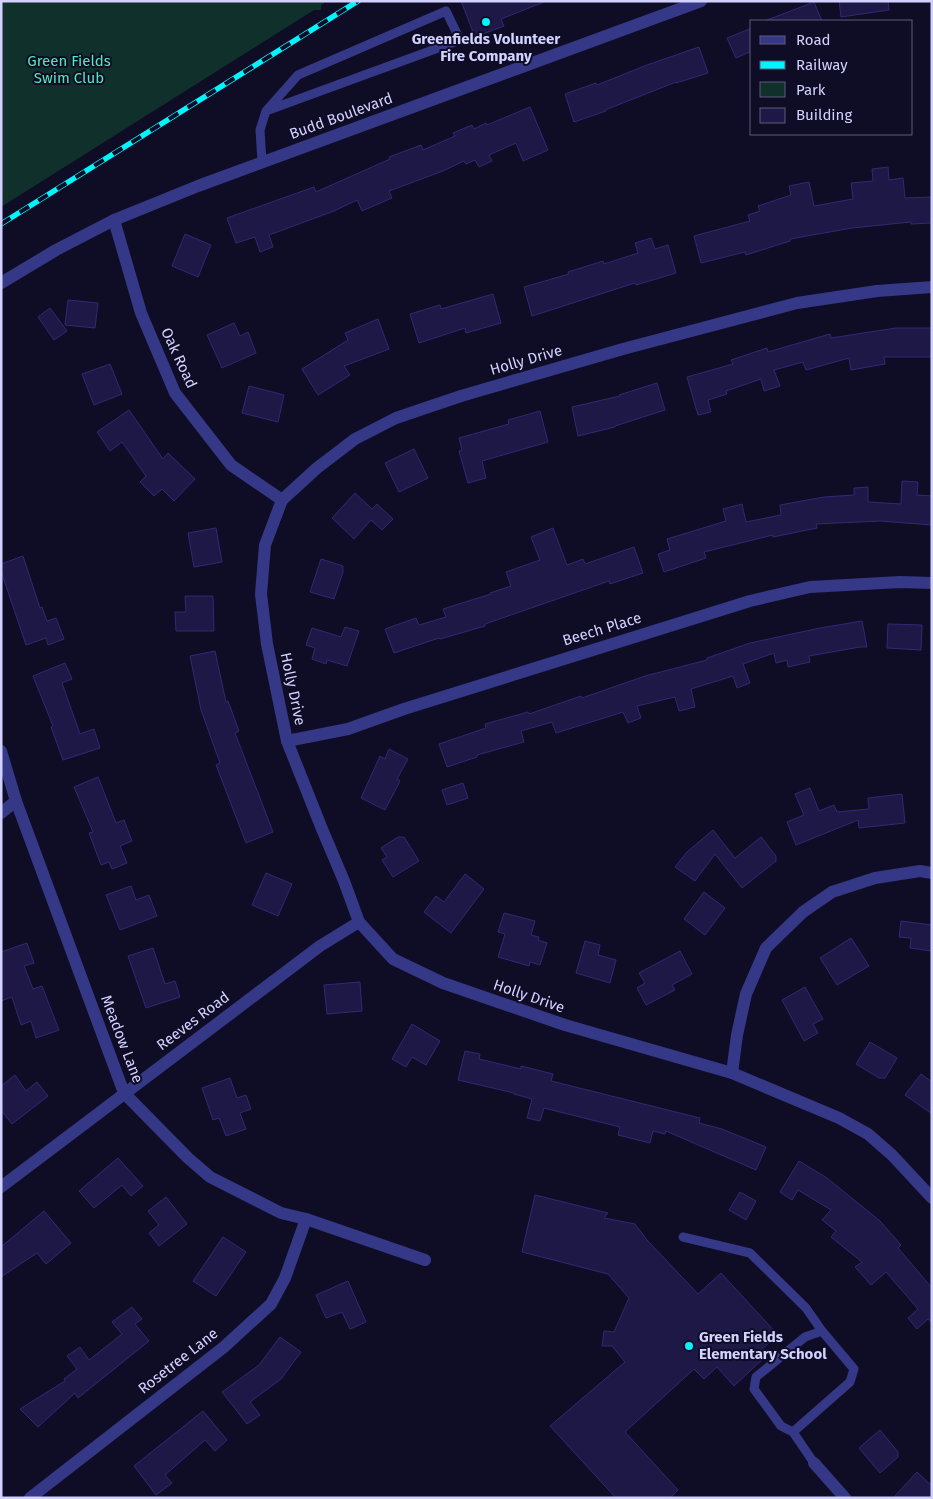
<svg xmlns="http://www.w3.org/2000/svg" width="933" height="1499" font-family="'Fira Sans',sans-serif">
  <style>
    .green { fill: #10302c }
    .building { fill: #1e1847; stroke: #322875 }
    .lines { fill: none; stroke-linecap: round; stroke-linejoin: round }
    .service { stroke: #353887; stroke-width: 9 }
    .minor { stroke: #353887; stroke-width: 12 }
    .rail-casing { stroke: #00f5fc; stroke-width: 5.5 }
    .rail { stroke: #0f0d25; stroke-width: 4; stroke-dasharray: 11; stroke-linecap: butt }
    .poi-dot { fill: #00f5fc; stroke: #0f0d25; stroke-width: 2 }
    .labels { text-anchor: middle; dominant-baseline: central; stroke-width: 4; stroke-linejoin: round; paint-order: stroke }
    .poi-label { font-size: 15px; font-weight: bold; fill: #d3d1ff; stroke: #0f0d25 }
    .park-label { font-size: 15px; fill: #55e7b8; stroke: #0f0d25 }
    .street-label { font-size: 15px; fill: #d3d1ff; stroke: #0f0d25 }
  </style>
  <rect width="100%" height="100%" fill="#0f0d25"/>
  <path class="green" d="M1 1H327L321 5V10H314L1 207Z"/>
  <g class="building">
    <path d="M461 1H544V2L501 19 504 26 475 37Z"/>
    <path d="M839 1H888L889 10 841 17Z"/>
    <path d="M814 2 822 21H767V20Z"/>
    <path d="M752 28V51L736 58 727 38Z"/>
    <path d="M699 47 708 73 676 83V82L605 110 606 111 574 122 565 94 596 83 597 85 647 65Z"/>
    <path d="M530 107 548 150 523 161 516 143 489 155 492 161 479 167 475 160 466 164 464 161 443 171 389 191 392 198 362 211 357 200 334 211 269 235 273 247 260 252 255 237 236 243 227 218 314 187 316 192 390 159 389 157 421 145 423 150 455 136 453 133 472 125 474 129 486 123 487 125Z"/>
    <path d="M888 167 889 180 903 178 905 198 932 197V223L911 224V222L852 228 790 239V241L746 255 745 252 701 263 694 236 750 221 748 215 760 211 758 206 791 195 789 186 809 182 814 206 853 199 851 183 873 181 872 169Z"/>
    <path d="M185 234 211 245 198 277 172 266Z"/>
    <path d="M651 238 655 249 668 245 676 273 636 285 635 283 532 316 524 287 569 274 568 272 603 261 604 264 638 253 635 243Z"/>
    <path d="M493 294 501 323 466 333 465 328 419 343 410 314 440 305 441 309Z"/>
    <path d="M68 300 98 303 95 328 65 325Z"/>
    <path d="M50 308 67 331 54 340 38 317Z"/>
    <path d="M378 319 389 349 344 366 350 375 318 395 302 369 348 340 345 333Z"/>
    <path d="M234 323 240 336 248 332 256 353 222 368 207 335Z"/>
    <path d="M896 328H932V357H884L885 364 851 370 849 358 806 370 803 362 774 370 780 386 764 391 761 379 726 391 727 394 708 400 711 412 698 415 687 377 733 364 731 360 767 348 768 352 830 334 831 338Z"/>
    <path d="M110 364 122 394 94 405 82 374Z"/>
    <path d="M657 383 665 410 615 426V427L578 436 572 407 620 396 619 395Z"/>
    <path d="M249 386 284 395 278 422 242 413Z"/>
    <path d="M129 410 163 459 168 453 195 479 174 501 162 489 154 496 140 482 146 476 122 442 110 451 97 432Z"/>
    <path d="M540 411 548 442 482 461 486 478 468 483 459 451 462 450 459 438 509 424 508 420Z"/>
    <path d="M414 449 428 478 399 492 385 463Z"/>
    <path d="M902 481 918 482 917 495 932 496V525L880 521 816 524 817 528 773 537V535L704 552 706 558 664 572 658 554 670 550 667 539 726 521 723 509 742 504 746 522 781 515 780 505 824 497 854 495V488L868 487V502L901 504Z"/>
    <path d="M355 493 372 509 377 504 393 519 382 530 371 520 354 539 332 518Z"/>
    <path d="M216 528 222 562 194 567 188 533Z"/>
    <path d="M553 528 567 565 583 559 585 564 634 547 643 573 610 584 609 581 485 624V626L440 639 439 638 394 653 385 629 416 618 419 625 446 617 443 609 491 594 490 593 511 586 506 572 540 560 531 537Z"/>
    <path d="M23 556 40 608 42 607 47 621 56 618 64 639 48 645 46 638 26 645 1 571V564Z"/>
    <path d="M321 559 343 566V572L334 599 310 592Z"/>
    <path d="M185 596H213L214 631H176L175 612H186Z"/>
    <path d="M862 621 867 647H860L809 656 810 662 788 667 787 660 776 663 774 653 743 664 750 683 737 688 733 676 691 689 695 707 679 711 675 697 637 706 641 718 628 723 623 712 556 733 552 722 521 731 524 742 477 755V757L447 767 439 744 486 728 485 724 528 712 529 714 581 696 582 698 645 676 707 660V658L750 643 820 628Z"/>
    <path d="M888 624 922 625 921 650 887 648Z"/>
    <path d="M345 627 359 631 347 666 327 660 326 664 312 659 315 648 306 645 312 628 341 637Z"/>
    <path d="M215 651 226 702 228 701 239 731 235 733 273 832 246 843 216 765 220 763 201 710 190 656Z"/>
    <path d="M65 663 72 679 62 683 80 734 94 729 100 748 63 760 51 727 53 726 33 676Z"/>
    <path d="M389 749 408 759 397 779 400 781 385 810 361 798 380 756 385 759Z"/>
    <path d="M98 777 116 823 124 820 132 841 120 846 127 863 112 869 109 862 101 865 89 833 93 832 74 787Z"/>
    <path d="M463 783 468 798 447 805 442 790Z"/>
    <path d="M810 788 819 811 834 805 837 812 869 809 868 798 902 794 905 823 859 828 858 820 796 845 787 822 804 815 795 794Z"/>
    <path d="M713 830 735 858 761 837 776 856V861L742 888 715 854 695 881 675 867 687 852Z"/>
    <path d="M398 837H404L419 861 393 877 382 860 387 857 381 848Z"/>
    <path d="M266 873 292 884 278 916 252 905Z"/>
    <path d="M465 874 484 889 451 933 424 912 436 896 444 902Z"/>
    <path d="M131 886 136 900 149 895 157 916 120 930 106 895Z"/>
    <path d="M704 892 725 908 705 935 684 919Z"/>
    <path d="M504 913 535 921 531 935 539 937 538 940 547 943 540 965 530 962 529 966 498 957 505 934 498 932Z"/>
    <path d="M901 921 932 925V951L910 948 911 938 899 937Z"/>
    <path d="M851 938 869 966 837 985 820 958Z"/>
    <path d="M585 941 600 945 598 955 616 960 610 983 576 973Z"/>
    <path d="M27 943 34 963 24 966 33 989 42 986 59 1030 36 1038 31 1021 21 1025 12 997 1 1001V952Z"/>
    <path d="M153 948 165 984 175 981 180 997 146 1008 128 956Z"/>
    <path d="M680 951 692 974 672 985 675 990 646 1005 637 988 645 983 639 973Z"/>
    <path d="M360 982 362 1011 327 1014 324 985Z"/>
    <path d="M805 987 823 1019 813 1024 818 1033 804 1041 782 1000Z"/>
    <path d="M412 1024 440 1041 426 1065 412 1057 406 1067 392 1059Z"/>
    <path d="M870 1042 897 1058 885 1078H879L856 1064Z"/>
    <path d="M465 1051 480 1054 479 1059 521 1069V1066L553 1074 551 1081 700 1118 699 1123 722 1129 766 1147 756 1170 666 1131 665 1134 653 1131 650 1143 618 1135 620 1127 544 1108 540 1121 527 1118 532 1099 514 1094V1093L458 1080Z"/>
    <path d="M921 1074 932 1082V1114L905 1095Z"/>
    <path d="M15 1075 26 1091 37 1082 48 1096 12 1124 1 1110V1086Z"/>
    <path d="M230 1078 237 1098 246 1095 251 1109 240 1113 246 1129 226 1136 219 1118 213 1120 202 1088Z"/>
    <path d="M118 1158 143 1186 131 1196 122 1185 94 1208 79 1191Z"/>
    <path d="M799 1161 827 1178 880 1221 901 1245 898 1248 932 1288V1323L928 1319 917 1329 908 1318 918 1309 886 1272 871 1285 855 1267 862 1262 831 1237 836 1231 822 1220 831 1210 798 1190 792 1200 780 1192Z"/>
    <path d="M740 1192 756 1201 746 1220 729 1210Z"/>
    <path d="M535 1195 608 1213 604 1218 635 1224 647 1240 698 1294 721 1273 778 1335 760 1351 765 1357 734 1386 717 1367 704 1379 694 1369 625 1432 678 1490 670 1498H616L550 1426 625 1362 612 1346H602L604 1331 614 1332 629 1298 608 1274 522 1252Z"/>
    <path d="M166 1197 187 1224 159 1246 149 1233 159 1225 148 1211Z"/>
    <path d="M44 1211 71 1243 46 1264 37 1253 1 1277V1247Z"/>
    <path d="M223 1237 246 1252 216 1296 193 1281Z"/>
    <path d="M348 1281 366 1322 350 1329 342 1312 326 1318 316 1295Z"/>
    <path d="M132 1307 142 1319 135 1324 149 1341 78 1398 75 1393 38 1427 20 1409 65 1381 64 1379 77 1369 67 1356 80 1347 89 1360 122 1334 112 1322Z"/>
    <path d="M280 1337 301 1352 281 1379 250 1402 260 1415 247 1424 222 1392 259 1365Z"/>
    <path d="M203 1411 227 1440 215 1451 205 1440 165 1475 172 1483 156 1495 134 1466Z"/>
    <path d="M880 1430 898 1452V1457L880 1473 859 1448Z"/>
    <path d="M917 1472 932 1486V1498H893Z"/>
  </g>
  <g class="lines">
    <g class="service">
      <path d="M262 162 260 130 266 111 460 40 446 11 298 75 266 111"/>
      <path d="M683 1237 750 1253 806 1308 822 1331"/>
      <path d="M822 1331 854 1369 850 1382 793 1432 781 1426 754 1389 756 1377 805 1337Z"/>
      <path d="M793 1432 814 1463"/>
    </g>
    <g class="minor">
      <path d="M114 220 141 313 175 393 231 465 282 500"/>
      <path d="M1 283 56 250 114 220 198 186 701 1"/>
      <path d="M932 287 877 291 797 303 623 349 461 396 396 418 355 439 317 468 282 500 265 545 261 594 267 644 287 741 322 829 344 881 359 922 393 959 443 983 565 1025 732 1073 839 1118 868 1134 892 1155 932 1198"/>
      <path d="M287 741 348 729 404 709 750 601 810 587 900 582 932 583"/>
      <path d="M1 751 16 801 124 1093 188 1158 210 1177 281 1213 306 1219 425 1260"/>
      <path d="M1 813 16 801"/>
      <path d="M732 1073 737 1035 746 994 766 948 803 912 832 892 875 878 920 871 932 873"/>
      <path d="M1 1187 320 946 359 922"/>
      <path d="M814 1463 845 1498"/>
      <path d="M30 1498 224 1347 271 1304 285 1278 306 1219"/>
    </g>
    <g class="rail-casing">
      <path id="rail" d="M1 224 358 1"/>
    </g>
    <use href="#rail" class="rail"/>
  </g>
  <g class="poi-dot">
    <circle cx="486" cy="22" r="5"/>
    <circle cx="689" cy="1346" r="5"/>
  </g>
  <g class="labels">
    <g class="poi-label">
      <text x="486" y="39">Greenfields Volunteer<tspan x="486" dy="17">Fire Company</tspan></text>
      <text x="699" y="1337" text-anchor="start">Green Fields<tspan x="699" dy="17">Elementary School</tspan></text>
    </g>
    <g class="park-label">
      <text x="69" y="61">Green Fields<tspan x="69" dy="17">Swim Club</tspan></text>
    </g>
    <g class="street-label">
      <text transform="translate(341 116) rotate(-20)">Budd Boulevard</text>
      <text transform="translate(179 358) rotate(65)">Oak Road</text>
      <text transform="translate(526 360) rotate(-16)">Holly Drive</text>
      <text transform="translate(602 629) rotate(-17)">Beech Place</text>
      <text transform="translate(293 689) rotate(78)">Holly Drive</text>
      <text transform="translate(529 996) rotate(19)">Holly Drive</text>
      <text transform="translate(193 1021) rotate(-37)">Reeves Road</text>
      <text transform="translate(122 1039) rotate(69)">Meadow Lane</text>
      <text transform="translate(178 1361) rotate(-38)">Rosetree Lane</text>
    </g>
  </g>
  <rect width="933" height="1499" fill="none" stroke="#d3d1ff" stroke-width="5"/>
  <rect x="750" y="20" width="162" height="115" fill="#0f0d25" stroke="#5d5b7c"/>
  <rect x="760" y="36" width="25" height="8" fill="#353887" stroke="#5d5b7c"/>
  <text x="796" y="45" font-size="15" fill="#d3d1ff">Road</text>
  <rect x="760" y="61" width="25" height="8" fill="#00f5fc" stroke="#5d5b7c"/>
  <text x="796" y="70" font-size="15" fill="#d3d1ff">Railway</text>
  <rect x="760" y="82" width="25" height="15" fill="#10302c" stroke="#5d5b7c"/>
  <text x="796" y="95" font-size="15" fill="#d3d1ff">Park</text>
  <rect x="760" y="108" width="25" height="15" fill="#1e1847" stroke="#5d5b7c"/>
  <text x="796" y="120" font-size="15" fill="#d3d1ff">Building</text>
</svg>
